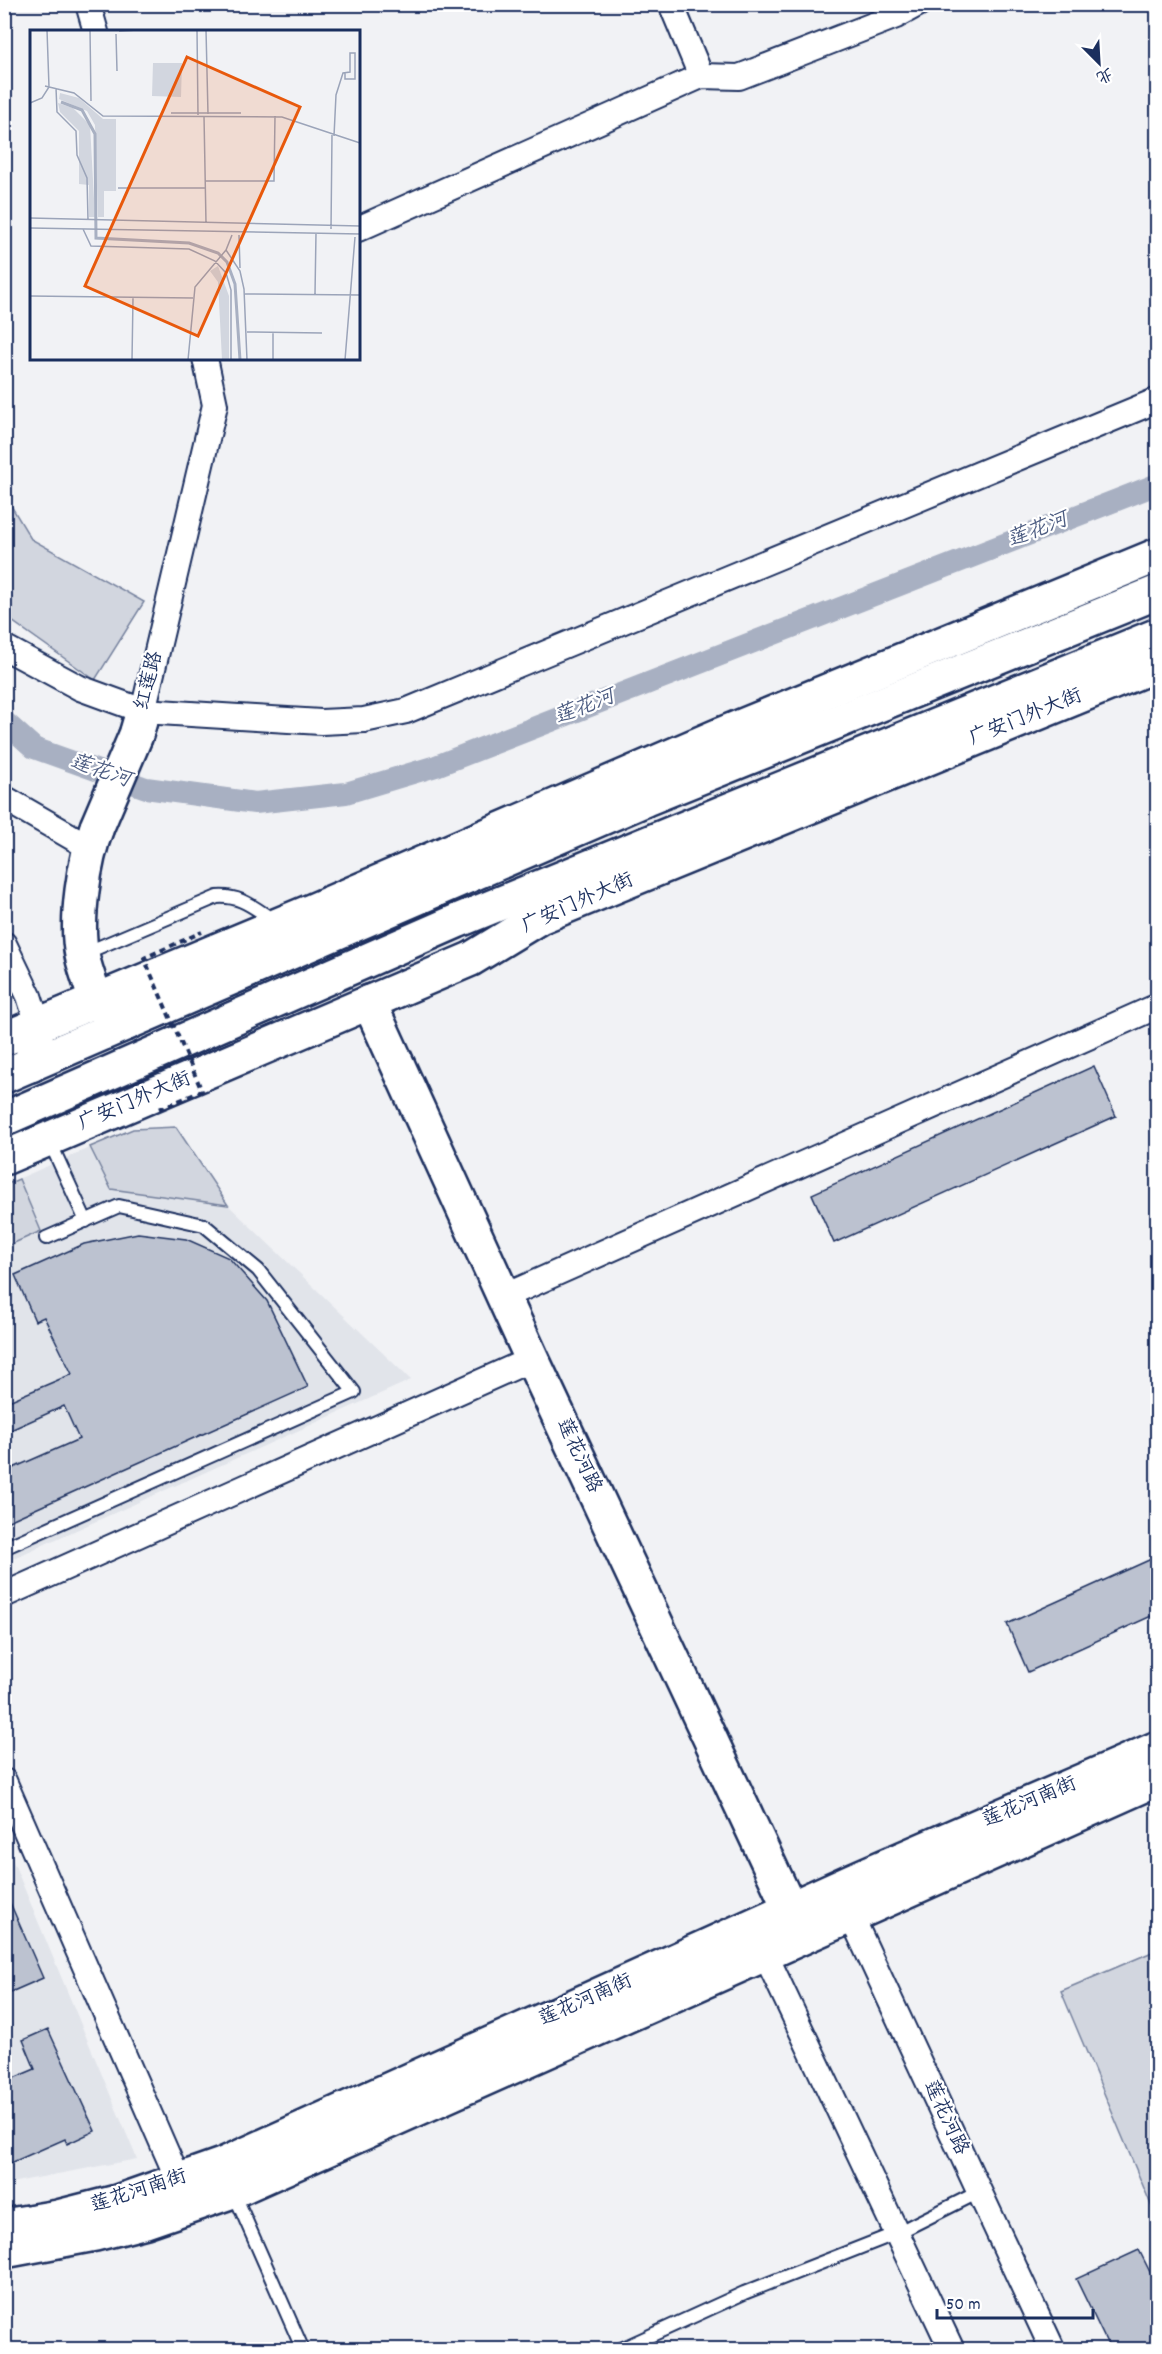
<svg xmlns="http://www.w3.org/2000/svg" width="1162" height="2354" font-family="Dekko,'LXGW WenKai TC',sans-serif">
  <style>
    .built { fill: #e1e4ea }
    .green { fill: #d2d6df; stroke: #76829e; stroke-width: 1.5 }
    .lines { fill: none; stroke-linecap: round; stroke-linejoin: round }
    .canal { stroke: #a8b0c2; stroke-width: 22 }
    .building { fill: #bcc2d0; stroke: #1b2f5e; stroke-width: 1.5 }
    .lane-casing { stroke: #1b2f5e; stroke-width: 16 }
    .street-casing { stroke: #1b2f5e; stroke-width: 28 }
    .secondary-casing { stroke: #1b2f5e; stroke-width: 38 }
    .highway-casing { stroke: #1b2f5e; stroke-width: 38 }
    .lane { stroke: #fff; stroke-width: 12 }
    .street { stroke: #fff; stroke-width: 24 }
    .secondary { stroke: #fff; stroke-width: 33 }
    .highway { stroke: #fff; stroke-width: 33 }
    .secondary-bridge-casing { stroke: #1b2f5e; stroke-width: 38; stroke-linecap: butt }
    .path-bridge { stroke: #1b2f5e; stroke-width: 4; stroke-dasharray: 6 4.5; stroke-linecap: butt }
    .secondary-bridge { stroke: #fff; stroke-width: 33 }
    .labels { text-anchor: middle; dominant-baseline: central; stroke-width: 4.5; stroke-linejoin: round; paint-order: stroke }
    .street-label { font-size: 20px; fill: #1b2f5e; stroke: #fff }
    .water-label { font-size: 21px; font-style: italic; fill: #4c5c81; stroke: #fff }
    .inset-river { fill: none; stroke: #a8b0c2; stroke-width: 3 }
    .inset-road { fill: none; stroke: #9ba4b9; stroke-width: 1.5 }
    .view { fill: #e8590c; fill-opacity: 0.15; stroke: #e8590c; stroke-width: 3 }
    .inset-edge { fill: none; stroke: #1b2f5e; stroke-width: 3 }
  </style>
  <rect width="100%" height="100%" fill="#f1f2f5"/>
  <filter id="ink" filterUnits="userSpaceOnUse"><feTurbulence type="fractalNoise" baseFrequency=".0167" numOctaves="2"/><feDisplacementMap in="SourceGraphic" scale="12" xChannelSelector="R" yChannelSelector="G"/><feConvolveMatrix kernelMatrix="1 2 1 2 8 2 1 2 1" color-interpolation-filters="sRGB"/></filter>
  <g filter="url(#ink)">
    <g class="built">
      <path d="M176 1127 228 1205 411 1380 5 1562 4 1185 133 1129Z"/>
      <path d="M5 1842 137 2159 5 2184Z"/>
    </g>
    <g class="green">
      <path d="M4 494 31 539 144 602 95 680 5 616Z"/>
      <path d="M176 1127 228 1205 111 1189 90 1147 133 1129Z"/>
      <path d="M19 1179 41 1231 5 1247V1185Z"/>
      <path d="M1157 1950V2219L1061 1991Z"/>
    </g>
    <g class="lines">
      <path class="canal" d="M4 721 34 748 146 788 255 803 346 793 436 766 1158 484"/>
    </g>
    <g class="building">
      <path d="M1094 1066 1116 1116 834 1243 812 1194Z"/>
      <path d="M138 1233 186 1239 229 1258 267 1301 308 1387 4 1523V1472L79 1439 64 1406 4 1433V1403L72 1374 44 1317 35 1321 15 1275 84 1244Z"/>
      <path d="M1158 1556V1613L1028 1672 1007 1624Z"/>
      <path d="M4 1889 43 1978 4 1995Z"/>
      <path d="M48 2029 95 2131 67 2144 65 2139 4 2166V2082L35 2069 23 2040Z"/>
      <path d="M1139 2250 1158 2288V2349H1110L1076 2279Z"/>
    </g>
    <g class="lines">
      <g class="lane-casing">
        <g id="lane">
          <path d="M83 954 217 897C242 895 255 909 275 921"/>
          <path d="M49 1140 86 1221"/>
          <path d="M4 1548 354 1392 258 1270 204 1225 119 1206 46 1238"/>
          <path d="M233 2191 303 2350"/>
          <path d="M619 2350 744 2293 897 2233 979 2192"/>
        </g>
      </g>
      <g class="street-casing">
        <g id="street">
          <path d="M88 4 96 32"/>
          <path d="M671 4 701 76"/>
          <path d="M358 229 701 76 739 77 896 16 918 4"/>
          <path d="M4 647 80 688 143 711 321 722 364 720 406 711 1158 400"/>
          <path d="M143 711 215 405 205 358"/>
          <path d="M4 798 89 847"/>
          <path d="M4 944 29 996 38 1024"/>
          <path d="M505 1296 1158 1006"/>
          <path d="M4 1595 532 1359"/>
          <path d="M4 1781 185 2195"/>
          <path d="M845 1903 1053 2350"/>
          <path d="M758 1939 952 2350"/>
        </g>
      </g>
      <g class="secondary-casing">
        <g id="secondary">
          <path d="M136 735 143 711"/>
          <path d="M96 1000C91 985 85 970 82 955 75 921 84 860 97 827"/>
          <path d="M369 1002 532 1359 790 1909"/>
          <path d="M4 1039 309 912 720 735 1158 555"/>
          <path d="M4 1158 471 959 540 917 1158 664"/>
          <path d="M4 2226 58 2217 117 2202 222 2165 853 1880 1158 1748"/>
          <path d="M4 2251 95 2234 146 2221 233 2191 1158 1779"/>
        </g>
      </g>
      <g class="highway-casing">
        <g id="highway">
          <path d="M96 1000 105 1010 127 1023"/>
          <path d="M31 1065 38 1024"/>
          <path d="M4 1076 646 799 1158 592"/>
          <path d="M4 1119 457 921 1158 635"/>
        </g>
      </g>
      <use href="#lane" class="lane"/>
      <use href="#street" class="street"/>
      <use href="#secondary" class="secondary"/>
      <use href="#highway" class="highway"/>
      <g class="secondary-bridge-casing">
        <path id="secondary-bridge" d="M97 827 136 735"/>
      </g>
      <path class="path-bridge" d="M159 1109 202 1091 144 958 202 932"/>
      <use href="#secondary-bridge" class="secondary-bridge"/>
    </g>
  </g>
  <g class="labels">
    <g class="street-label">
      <text transform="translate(150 681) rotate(-76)">红莲路</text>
      <text transform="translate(1026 718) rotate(-22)">广安门外大街</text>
      <text transform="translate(578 904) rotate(-24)">广安门外大街</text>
      <text transform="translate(135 1102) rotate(-23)">广安门外大街</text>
      <text transform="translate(578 1456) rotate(65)">莲花河路</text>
      <text transform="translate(1030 1803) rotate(-23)">莲花河南街</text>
      <text transform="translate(586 2001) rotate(-24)">莲花河南街</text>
      <text transform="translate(945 2118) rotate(65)">莲花河路</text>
      <text transform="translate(139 2192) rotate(-18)">莲花河南街</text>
    </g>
    <g class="water-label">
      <text transform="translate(1038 531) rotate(-21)">莲花河</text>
      <text transform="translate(585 708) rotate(-21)">莲花河</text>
      <text transform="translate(100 772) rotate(19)">莲花河</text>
    </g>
  </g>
  <g transform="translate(30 30)">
    <rect width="330" height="330" fill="#f1f2f5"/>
    <path d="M123 33H152L151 67 122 66ZM30 63 49 68 73 89H86V161H74V187H68L65 95 57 81 29 69ZM28 73 43 78 60 95 65 187H59V155L49 154V101L30 82ZM188 236 199 266V330H192L188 252 180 241Z" fill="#d2d6df"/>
    <path class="inset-river" d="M31 72 52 80 65 104 66 208 159 213 188 223 197 232 205 254 210 330"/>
    <path class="inset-road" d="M60 0 61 71M167 0 168 85M176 0 178 84M89 1 109 0M86 4 87 41M15 56 44 63 73 86 252 87 330 113M26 58 27 82 46 101 47 125 57 148 58 190M0 73 12 68 19 57 17 0M141 83H211M174 86 176 193M304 106 306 65 313 43 320 42V23H325V49H315V43M175 151H244L245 86M88 158H175M0 188 330 196M0 198 330 204M53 199 61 216 159 219 185 231 196 243 201 260V330M301 199 302 105M209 205 210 238M196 220 210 241 214 259 217 330M215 264 330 265M285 264 286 203M0 266 163 268M217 302 292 303M243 302V330M102 330 103 268M158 330 165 257 196 220 202 205M315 330 325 207"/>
    <path class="view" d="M157 27 270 77 168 306 55 256Z"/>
    <rect width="330" height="330" class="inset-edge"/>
  </g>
  <rect width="1162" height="2354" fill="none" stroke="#fff" stroke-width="24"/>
  <rect x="12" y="12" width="1138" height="2330" fill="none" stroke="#1b2f5e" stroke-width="2" filter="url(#ink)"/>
  <g transform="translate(1099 63) rotate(156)" stroke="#ffffff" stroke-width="4.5" paint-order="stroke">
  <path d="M0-4.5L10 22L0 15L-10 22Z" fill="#1b2f5e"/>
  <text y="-9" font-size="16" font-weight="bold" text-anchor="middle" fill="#1b2f5e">北</text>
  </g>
  <path d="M937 2309v9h156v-9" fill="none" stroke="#1b2f5e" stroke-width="3"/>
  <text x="946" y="2309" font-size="18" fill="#1b2f5e" stroke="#ffffff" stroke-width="4.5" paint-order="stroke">50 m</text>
</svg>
